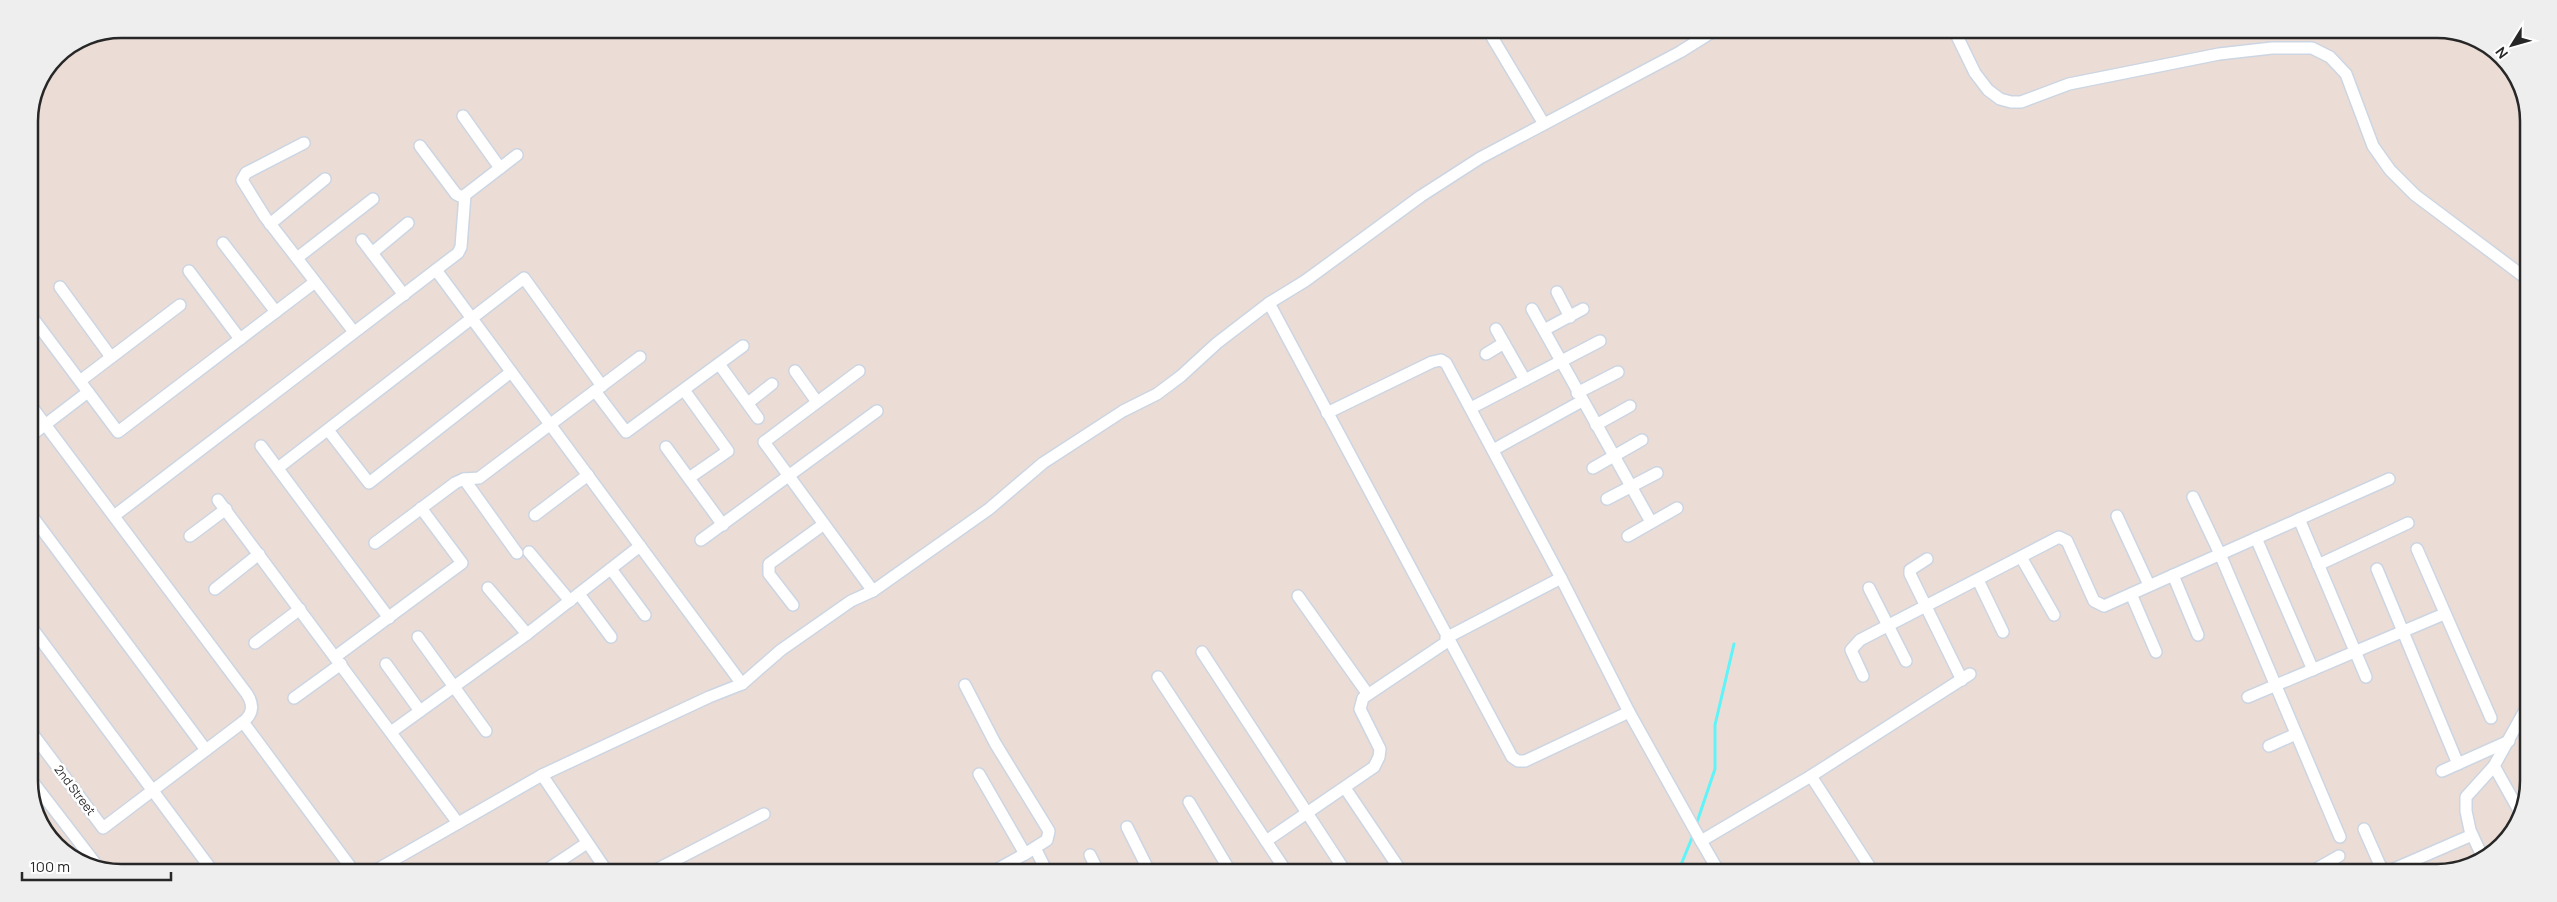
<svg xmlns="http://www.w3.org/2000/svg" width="2557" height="902" font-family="Manrope,sans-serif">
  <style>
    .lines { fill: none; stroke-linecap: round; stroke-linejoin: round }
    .stream { stroke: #5ef4f9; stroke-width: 3 }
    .minor-casing { stroke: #ccd5e2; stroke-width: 14 }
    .minor { stroke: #fff; stroke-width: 11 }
    .labels { text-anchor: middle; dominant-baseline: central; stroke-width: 5; stroke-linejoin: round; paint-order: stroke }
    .street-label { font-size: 12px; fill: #272727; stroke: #fff }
    .rim { fill: none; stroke: #272727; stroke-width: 2.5 }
  </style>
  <rect width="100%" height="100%" fill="#ebddd6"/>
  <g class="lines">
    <g class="stream">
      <path d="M1696 825 1715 769V725L1734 644"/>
      <path d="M1678 872 1694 833"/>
    </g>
    <g class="minor-casing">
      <g id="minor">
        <path d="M1489 32 1544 124"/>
        <path d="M1955 32 1975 73 1988 90 2000 99 2011 102H2021L2069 84 2219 54 2272 48H2312L2330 57 2346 74 2373 146 2390 170 2415 195 2527 279"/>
        <path d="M463 116 500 168"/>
        <path d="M304 143 246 173 242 180 265 217 354 332"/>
        <path d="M420 146 456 194 464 198"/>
        <path d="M270 224 325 179"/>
        <path d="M362 240 404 295"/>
        <path d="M223 243 276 312"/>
        <path d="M372 253 408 223"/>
        <path d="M297 258 373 199"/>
        <path d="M436 270 742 684"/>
        <path d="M189 271 240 339"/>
        <path d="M60 287 111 357"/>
        <path d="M1557 292 1570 317"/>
        <path d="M1269 303 1512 757 1518 761H1525L1629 712 1701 841 1811 776 1873 872"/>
        <path d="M1532 309 1651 522"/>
        <path d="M29 313 118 432 315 282"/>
        <path d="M1496 329 1525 380"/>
        <path d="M1544 330 1583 309"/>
        <path d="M1486 354 1504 343"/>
        <path d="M719 364 758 418"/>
        <path d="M795 371 817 402"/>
        <path d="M859 371 764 442 873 591"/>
        <path d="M80 381 180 305"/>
        <path d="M684 390 728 451 689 478"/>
        <path d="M595 391 626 432 743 346"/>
        <path d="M1577 393 1618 372"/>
        <path d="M29 403 247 694C254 705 253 714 243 722L103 828 29 729"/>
        <path d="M748 403 772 384"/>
        <path d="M1471 408 1600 341"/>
        <path d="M1327 413 1432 362 1441 360 1446 363 1561 578 1629 712"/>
        <path d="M1596 425 1630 406"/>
        <path d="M328 430 369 483 511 372"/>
        <path d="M29 437 88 392"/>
        <path d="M261 446 389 618"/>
        <path d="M666 447 723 525"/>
        <path d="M1493 450 1582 401"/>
        <path d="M278 468 524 278 602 386"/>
        <path d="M1593 468 1642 440"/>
        <path d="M464 479 517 553"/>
        <path d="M2193 497 2220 554 2340 837"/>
        <path d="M1607 499 1657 473"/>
        <path d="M218 500 458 823"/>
        <path d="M29 512 206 750"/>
        <path d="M535 515 588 475"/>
        <path d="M114 516 458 253 461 247 465 195 517 155"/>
        <path d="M2117 516 2149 585"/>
        <path d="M2299 519 2366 677"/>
        <path d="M190 536 226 509"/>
        <path d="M1628 536 1677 508"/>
        <path d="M2256 538 2313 670"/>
        <path d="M701 540 877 411"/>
        <path d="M375 543 455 483 464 479 479 478 640 357"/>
        <path d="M2417 549 2491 718"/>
        <path d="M529 552 570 601"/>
        <path d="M2021 557 2054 615"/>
        <path d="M1927 559 1910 570V574L1962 680"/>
        <path d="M2318 565 2408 523"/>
        <path d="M611 569 645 615"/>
        <path d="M2377 569 2458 764"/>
        <path d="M2173 575 2198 635"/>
        <path d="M1978 580 2003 632"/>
        <path d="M488 588 527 634"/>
        <path d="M1869 588 1906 661"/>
        <path d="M215 589 259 554"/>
        <path d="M579 594 611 637"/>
        <path d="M2131 594 2156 652"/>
        <path d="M1298 596 1367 693"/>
        <path d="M793 605 769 574V564L824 524"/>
        <path d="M29 624 211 869"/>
        <path d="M418 637 486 731"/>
        <path d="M1446 638 1561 578"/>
        <path d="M255 643 300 609"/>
        <path d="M1202 652 1345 871"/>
        <path d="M335 657 462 563 421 508"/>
        <path d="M386 664 420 711"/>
        <path d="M1863 676 1851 650 1860 640 2059 537 2067 541 2094 601 2104 606 2389 479"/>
        <path d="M1158 677 1266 841"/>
        <path d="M965 685 995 743 1049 831 1047 840 1025 854"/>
        <path d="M2248 697 2444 614"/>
        <path d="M294 698 341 664"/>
        <path d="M243 722 352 869"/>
        <path d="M391 732 527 634 640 546"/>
        <path d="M2269 746 2296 734"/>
        <path d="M2494 766 2521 814"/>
        <path d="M2442 771 2509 741"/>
        <path d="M979 774 1025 854 996 870"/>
        <path d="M542 775 606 870"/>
        <path d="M1811 776 1970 674"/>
        <path d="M29 777 99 868"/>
        <path d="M1345 788 1401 871"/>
        <path d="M1189 802 1230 871"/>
        <path d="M1127 827 1149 871"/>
        <path d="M2364 829 2383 872H2387L2472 835"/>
        <path d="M1701 841 1719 872"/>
        <path d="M1035 848 1046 870"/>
        <path d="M1090 855 1098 871"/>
        <path d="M2483 858 2470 830 2466 811V797L2494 766 2524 712"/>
        <path d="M378 869 542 775 709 697 742 684 781 650 851 601 873 591 989 509 1043 463 1123 411 1157 394 1181 376 1217 343 1269 303 1305 281 1421 196 1480 158 1680 52 1712 32"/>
        <path d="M548 869 587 843"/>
        <path d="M656 870 764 814"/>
        <path d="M1286 871 1266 841 1374 767 1379 757 1380 749 1360 709 1363 698 1448 641"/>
        <path d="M2309 873 2339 856"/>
      </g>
    </g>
    <use href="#minor" class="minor"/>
  </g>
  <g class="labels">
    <g class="street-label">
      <text transform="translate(75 790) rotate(53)">2nd Street</text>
    </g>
  </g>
  <path d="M0 0H2557V902H0ZM121 38H2437A83 83 0 0 1 2520 121V781A83 83 0 0 1 2437 864H121A83 83 0 0 1 38 781V121A83 83 0 0 1 121 38Z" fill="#eee" fill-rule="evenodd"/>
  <path class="rim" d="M121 38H2437A83 83 0 0 1 2520 121V781A83 83 0 0 1 2437 864H121A83 83 0 0 1 38 781V121A83 83 0 0 1 121 38Z"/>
  <g transform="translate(2512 45) rotate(233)" stroke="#ffffff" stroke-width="4" paint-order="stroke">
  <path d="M0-4L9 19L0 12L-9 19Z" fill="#272727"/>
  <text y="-8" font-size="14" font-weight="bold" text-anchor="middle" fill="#272727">N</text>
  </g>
  <path d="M22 872v8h149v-8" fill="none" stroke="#272727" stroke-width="2.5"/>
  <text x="30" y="872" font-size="15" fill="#272727" stroke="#ffffff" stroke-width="4" paint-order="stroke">100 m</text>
</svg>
